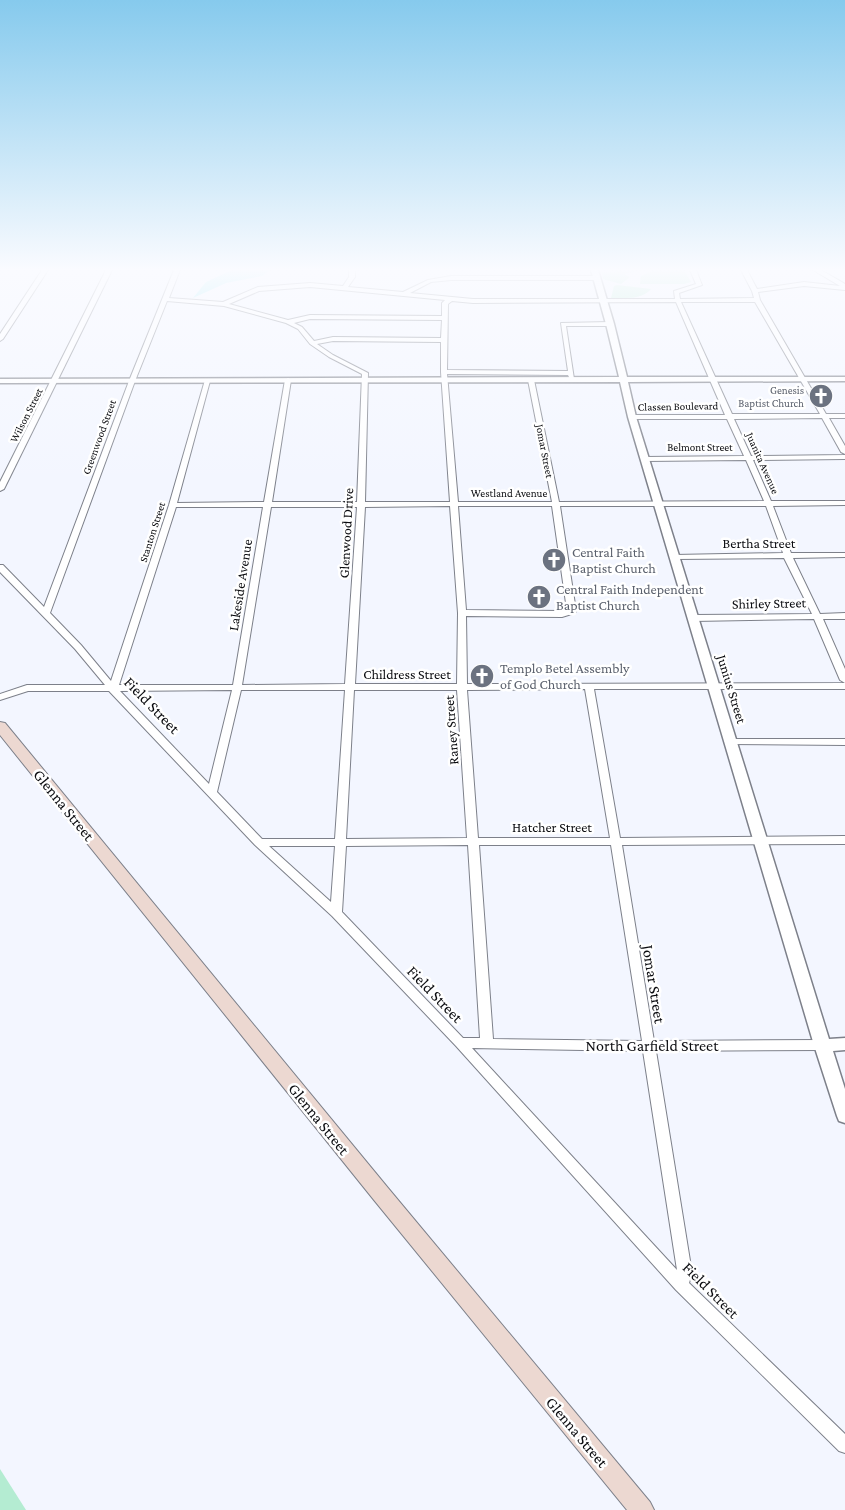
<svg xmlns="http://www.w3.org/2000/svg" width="845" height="1510" font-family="'Crimson Pro',serif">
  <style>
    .green { fill: #b4ecd2 }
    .water { fill: #93ebf4 }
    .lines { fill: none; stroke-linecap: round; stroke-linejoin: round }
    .minor-casing { stroke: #7d808a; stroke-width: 2 }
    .tertiary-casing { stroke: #7d808a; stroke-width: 3 }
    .secondary-casing { stroke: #7d808a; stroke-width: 2 }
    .minor { fill: #fff; fill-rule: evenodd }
    .tertiary { fill: #fff; fill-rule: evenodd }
    .secondary { fill: #ecd8d1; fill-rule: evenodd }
    .labels { text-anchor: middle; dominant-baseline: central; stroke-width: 5; stroke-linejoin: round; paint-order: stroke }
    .far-worship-label { font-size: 11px; fill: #5b616d; stroke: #fff; text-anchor: end }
    .far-street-label { font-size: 11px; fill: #0b0c10; stroke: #fff }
    .street-label { font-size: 14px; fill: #0b0c10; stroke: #fff }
    .worship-label { font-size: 14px; fill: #5b616d; stroke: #fff; text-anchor: start }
    .near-street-label { font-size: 16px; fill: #0b0c10; stroke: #fff }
  </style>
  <rect width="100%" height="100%" fill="#f3f6ff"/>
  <g class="green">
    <path d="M611 270H643L624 274 630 277 621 284 603 279 602 273 604 272 617 273Z"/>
    <path d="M654 270H684L691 282 684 284H640L641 276Z"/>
    <path d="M614 286 617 285 651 289C642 300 624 298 611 298Z"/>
    <path d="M0 1469 26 1510H0Z"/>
  </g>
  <path class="water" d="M232 270H271L262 276 226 283 193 298 206 282Z"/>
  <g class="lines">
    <g class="minor-casing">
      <g id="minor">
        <path d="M42 270H48L3 339 0 341V334Z"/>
        <path d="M106 270H112L4 489 0 491V482Z"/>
        <path d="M174 270H180L169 298 223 302 258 287 310 283 343 286 349 277V270H355V277L348 287 403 292 428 280 451 276H596L599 278 596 280H451L431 282 410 293 473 299H675L674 291 696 284 690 270H696L702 285 679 293 680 299 754 298 752 291 741 270H747L757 289 804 282 840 286 813 270H821L845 284V290L804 286 758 292 760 300 826 414H845V418H829L845 446V454L841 452 822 418 734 419 751 456 845 455V459L753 460 771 501H845V505L773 506 791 553H845V557L793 558 820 614 845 613V619H823L845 669V683L840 680 814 619 693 621 689 618 693 615 812 614 784 558 674 559 670 557 674 555 783 553 766 506H560L576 611 575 613 562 617 466 616 467 684 845 683V689H594L620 838 845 836V844L622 845 654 1041 822 1040 826 1042 828 1045 826 1048 822 1050 656 1051 692 1273 689 1283 845 1434V1453L839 1451 676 1290 456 1046 332 916 255 845 109 691H28L0 700V694L27 685H105L75 649 0 572V565H3L44 607 129 381ZM310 287 445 300 442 303V316L310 315 288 320 229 304 259 291ZM167 301 224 306 286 323 298 329 310 344 329 357 362 374 357 502H272L291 380 288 378 285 380 264 502 177 503 210 381 205 380 169 505 111 681 81 645 50 613 135 381ZM452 301 473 303 676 302 725 415H632L629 417 632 419H727L744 456 645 457 641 459 645 461 746 460 764 501 559 502 534 380 531 378 528 380 552 502H458L447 374 568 375 570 379H574L566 326H610L613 324 610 322 561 323 568 371 447 370 448 304ZM681 302H755L820 414H732ZM310 319 442 320 441 338 333 337 314 341 302 327 294 323ZM333 341 441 342V372L450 502H365L368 373 333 355 317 344ZM450 506 458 613 457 684H355L365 507ZM458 506H552L567 610 561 611 466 610ZM176 507H263L233 685H119ZM271 507H357L345 684 242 685ZM585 689 610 838H478L467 690ZM232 690 209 784 120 691ZM241 690H345L335 839H262L217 792ZM354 690H457L467 838 346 839ZM468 845 480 1038H463L342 912 346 846ZM479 845H611L642 1041 493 1039ZM269 846H335L331 902ZM472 1048 643 1051 677 1270Z"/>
        <path d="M731 739H845V745L728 744 726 742 728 740Z"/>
      </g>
    </g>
    <g class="tertiary-casing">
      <path id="tertiary" d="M591 270H598L614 324 627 377H845V381L628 382 636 417 829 1039 845 1038V1050L833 1051 845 1089V1123L839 1121 837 1116 814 1045 628 417 620 382 0 383V379L619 377 606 324Z"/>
    </g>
    <g class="secondary-casing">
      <path id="secondary" d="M0 722 5 723 388 1188 650 1502 654 1510H627L374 1200 0 735Z"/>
    </g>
    <use href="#minor" class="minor"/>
    <use href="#tertiary" class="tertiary"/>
    <use href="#secondary" class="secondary"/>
  </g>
  <linearGradient id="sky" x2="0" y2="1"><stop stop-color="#86caed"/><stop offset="0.56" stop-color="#fafbff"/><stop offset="1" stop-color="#fafbff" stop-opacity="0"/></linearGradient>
  <rect width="845" height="482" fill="url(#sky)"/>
  <defs>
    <g id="church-disc" transform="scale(1.25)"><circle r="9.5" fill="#6b7280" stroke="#fff"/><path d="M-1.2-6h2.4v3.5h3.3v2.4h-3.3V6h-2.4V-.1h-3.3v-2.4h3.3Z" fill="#fff"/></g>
  </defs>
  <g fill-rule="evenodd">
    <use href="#church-disc" x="821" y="396"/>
    <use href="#church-disc" x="554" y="560"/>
    <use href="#church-disc" x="539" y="597"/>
    <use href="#church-disc" x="482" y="676"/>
  </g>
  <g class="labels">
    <g class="far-worship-label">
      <text x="804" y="390">Genesis<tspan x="804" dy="13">Baptist Church</tspan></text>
    </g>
    <g class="far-street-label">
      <text transform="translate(678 406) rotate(-1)">Classen Boulevard</text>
      <text transform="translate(26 415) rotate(-63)">Wilson Street</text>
      <text transform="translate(99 437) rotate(-70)">Greenwood Street</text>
      <text x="700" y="447">Belmont Street</text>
      <text transform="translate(545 451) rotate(79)">Jomar Street</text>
      <text transform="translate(763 463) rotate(66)">Juanita Avenue</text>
      <text x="509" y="493">Westland Avenue</text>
      <text transform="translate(152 532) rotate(-72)">Stanton Street</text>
    </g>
    <g class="street-label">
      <text transform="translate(346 533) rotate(-87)">Glenwood Drive</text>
      <text x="759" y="543">Bertha Street</text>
      <text transform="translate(240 585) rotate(-81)">Lakeside Avenue</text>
      <text transform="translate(769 603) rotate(-1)">Shirley Street</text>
      <text x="407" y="674">Childress Street</text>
      <text transform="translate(732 689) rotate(73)">Junius Street</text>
      <text transform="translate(451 730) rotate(-94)">Raney Street</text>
      <text x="552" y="827">Hatcher Street</text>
    </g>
    <g class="worship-label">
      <text x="572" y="552">Central Faith<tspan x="572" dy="16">Baptist Church</tspan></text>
      <text x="556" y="589">Central Faith Independent<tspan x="556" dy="16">Baptist Church</tspan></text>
      <text x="500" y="668">Templo Betel Assembly<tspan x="500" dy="16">of God Church</tspan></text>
    </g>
    <g class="near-street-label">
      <text transform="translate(152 705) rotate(46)">Field Street</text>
      <text transform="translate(64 805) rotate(51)">Glenna Street</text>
      <text transform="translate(654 984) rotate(81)">Jomar Street</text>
      <text transform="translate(435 994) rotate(46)">Field Street</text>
      <text x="652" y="1045">North Garfield Street</text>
      <text transform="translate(319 1119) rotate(51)">Glenna Street</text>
      <text transform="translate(711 1290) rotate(45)">Field Street</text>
      <text transform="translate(577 1432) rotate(50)">Glenna Street</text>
    </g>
  </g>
</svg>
